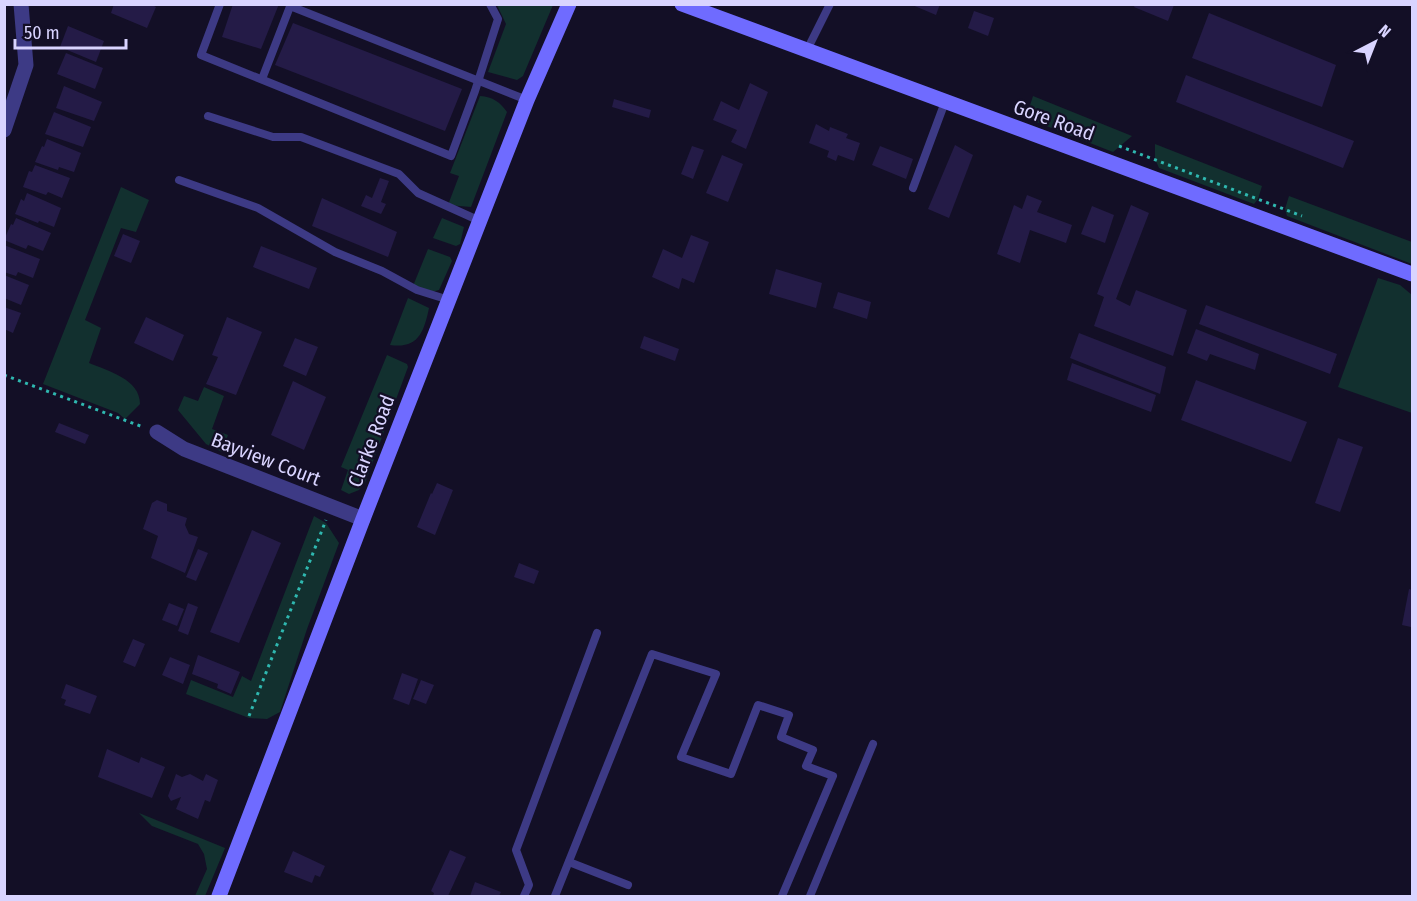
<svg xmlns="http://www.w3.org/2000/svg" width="1417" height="901" font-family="'Fira Sans Condensed',sans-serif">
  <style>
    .green { fill: #12302f }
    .building { fill: #241b47 }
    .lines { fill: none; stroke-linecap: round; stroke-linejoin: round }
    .path { stroke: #2fb8b0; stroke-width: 3; stroke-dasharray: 3 4.5; stroke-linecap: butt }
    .lane { stroke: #3d3a85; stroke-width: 8 }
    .street { stroke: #3d3a85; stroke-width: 15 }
    .secondary { stroke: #6f6bff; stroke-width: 15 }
    .labels { text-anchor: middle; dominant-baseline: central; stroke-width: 4.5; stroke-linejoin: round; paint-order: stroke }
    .street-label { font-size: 20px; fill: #d9d4ff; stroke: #130f26 }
  </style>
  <rect width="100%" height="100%" fill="#130f26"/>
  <g class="green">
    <path d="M497 5H553L523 76 517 80 488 72 506 24Z"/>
    <path d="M480 96C493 97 500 102 507 112L471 207 448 205 459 176 450 173Z"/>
    <path d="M1033 96 1132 136 1113 152 1026 118Z"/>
    <path d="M1155 144 1262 186 1258 199 1254 204 1159 168 1155 159Z"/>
    <path d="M121 187 149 200 136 232 121 228 85 320 101 328 89 363C108 371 140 379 140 404L125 419 118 413 43 384Z"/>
    <path d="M1289 196 1412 242V264L1287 216 1285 209Z"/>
    <path d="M442 218 464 227 460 244 456 246 433 238Z"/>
    <path d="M428 249 450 257 452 261 439 290 432 292 413 286Z"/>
    <path d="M1378 278 1400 285 1412 295V413L1338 387Z"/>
    <path d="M408 298 429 308C424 332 418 349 390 345Z"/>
    <path d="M387 355 407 364 408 367 365 483 359 490 349 494 341 490 348 470 341 467Z"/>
    <path d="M204 387 224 396 212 429 228 435 222 452 206 444 178 410 184 396 198 401Z"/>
    <path d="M314 516 326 523 339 543 307 629 280 712 267 719 249 718 186 694 191 680 233 697 242 676 251 681Z"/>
    <path d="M139 813 225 848 205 896H195L207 869 204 854 198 844 152 826Z"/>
  </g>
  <g class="building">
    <path d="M114 4H150L156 7 147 28 111 13Z"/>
    <path d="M233 4H279L261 49 222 37Z"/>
    <path d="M910 4H940L936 15Z"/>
    <path d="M1135 5H1174L1168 21 1134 7Z"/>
    <path d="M974 11 994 18 988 36 968 28Z"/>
    <path d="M1209 13 1336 65 1322 107 1192 58Z"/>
    <path d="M293 23 462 89 445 131 275 65Z"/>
    <path d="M68 26 104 41 96 62 60 47Z"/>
    <path d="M66 53 103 68 95 89 57 74Z"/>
    <path d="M1186 75 1354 141 1343 168 1176 102Z"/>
    <path d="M750 83 768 92 746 149 731 142 737 130 713 120 721 101 739 110Z"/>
    <path d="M64 86 102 102 94 121 56 108Z"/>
    <path d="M614 99 651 110 649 118 612 107Z"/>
    <path d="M54 112 91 127 83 147 45 134Z"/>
    <path d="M816 124 829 131 830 127 848 134 846 138 860 143 854 161 838 155 836 161 827 157 829 151 809 143Z"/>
    <path d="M47 139 81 153 74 172 59 167 58 170 35 162 42 146 44 147Z"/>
    <path d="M955 145 973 155 949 218 928 209Z"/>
    <path d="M692 146 704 150 693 179 681 174Z"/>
    <path d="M880 146 913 159 906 179 872 165Z"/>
    <path d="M722 155 743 164 728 202 706 193Z"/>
    <path d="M35 165 70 178 62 198 48 192 46 195 23 187 29 171 32 172Z"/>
    <path d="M380 178 389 181 381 202 386 204 381 214 361 206 366 195 372 198Z"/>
    <path d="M27 193 61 208 54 227 39 221 38 223 15 214 21 199 24 201Z"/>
    <path d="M1027 195 1042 201 1037 212 1072 225 1066 243 1030 230 1020 263 997 254 1014 205 1022 209Z"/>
    <path d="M322 198 397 232 388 257 312 226Z"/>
    <path d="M1131 205 1149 213 1116 299 1130 306 1136 290 1187 310 1173 356 1094 326 1104 297 1097 294Z"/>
    <path d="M1092 206 1114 215 1105 243 1081 234Z"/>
    <path d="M16 218 51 233 43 251 28 245 26 249 4 240 11 224 13 225Z"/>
    <path d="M123 234 140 241 131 263 114 256Z"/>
    <path d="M691 235 709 242 694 283 682 278 679 289 652 277 663 249 682 258Z"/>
    <path d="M4 245 40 259 33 278 18 272 16 276 4 272Z"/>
    <path d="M261 246 317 268 309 289 253 267Z"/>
    <path d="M776 269 822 283 816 308 769 294Z"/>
    <path d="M4 275 29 285 21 305 4 298Z"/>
    <path d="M838 292 871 302 867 319 833 308Z"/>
    <path d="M1206 305 1337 354 1330 374 1199 324Z"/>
    <path d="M4 307 21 313 13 333 4 329Z"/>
    <path d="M146 317 184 335 173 361 134 343Z"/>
    <path d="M227 317 262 332 236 395 206 384 218 357 212 355Z"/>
    <path d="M1196 329 1259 354 1255 370 1210 354 1207 361 1187 353Z"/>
    <path d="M1079 333 1166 367 1160 394 1070 358Z"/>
    <path d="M644 336 679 349 675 361 640 348Z"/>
    <path d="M295 338 318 347 306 376 283 366Z"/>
    <path d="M1072 363 1156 395 1151 412 1067 380Z"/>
    <path d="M1196 380 1307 422 1291 462 1181 420Z"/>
    <path d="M293 381 326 397 304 450 271 435Z"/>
    <path d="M59 423 89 435 85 444 55 432Z"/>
    <path d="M1338 438 1363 447 1340 512 1315 503Z"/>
    <path d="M437 483 453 490 435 535 417 527 431 493 432 494Z"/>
    <path d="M157 500 167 504V511L187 518 185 525 189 534 198 537 185 573 151 558 158 536 143 529 152 503Z"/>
    <path d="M252 530 281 543 239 643 210 632Z"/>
    <path d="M198 549 208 553 196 581 186 577Z"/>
    <path d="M519 563 539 571 534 584 514 577Z"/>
    <path d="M1409 589 1412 590 1411 627 1402 625Z"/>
    <path d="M169 603 184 609 177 626 162 620Z"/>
    <path d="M188 603 198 607 188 635 178 631Z"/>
    <path d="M133 639 145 644 135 667 123 662Z"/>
    <path d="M198 655 240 672 231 694 217 688 218 684 192 674Z"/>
    <path d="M170 657 190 665 183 684 162 675Z"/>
    <path d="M402 673 418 679 409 705 393 699Z"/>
    <path d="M421 680 434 685 426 704 413 699Z"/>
    <path d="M66 684 97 696 90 714 64 705 66 700 61 698Z"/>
    <path d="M107 749 139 763 141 757 165 767 152 798 98 777Z"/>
    <path d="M176 774 182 777 190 774 203 781 206 774 218 780 210 802 205 800 198 819 176 809 181 797 171 801 168 796Z"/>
    <path d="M450 850 466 857 448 896H433L434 893 431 891Z"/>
    <path d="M293 851 325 866 320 877 315 875 312 883 284 872Z"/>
    <path d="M475 882 501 892 499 896H470Z"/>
  </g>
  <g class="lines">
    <g class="path">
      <path d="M1119 146 1302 216"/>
      <path d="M4 375 143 427"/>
      <path d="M249 716 326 520"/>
    </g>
    <g class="lane">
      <path d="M220 4 201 55 451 156 475 91 498 19 490 4"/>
      <path d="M290 6 527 100"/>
      <path d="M807 50 830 4"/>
      <path d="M262 79 291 4"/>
      <path d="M208 116 273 137H301L399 174 418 193 480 221"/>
      <path d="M179 180 258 208 335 252 382 271 417 290 449 300"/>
      <path d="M913 188 945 102"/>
      <path d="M569 862 628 885"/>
      <path d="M524 896 529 885 516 850 597 633"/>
      <path d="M555 896 652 654 716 674 681 757 731 774 758 705 789 715 781 737 813 750 806 766 833 776 782 896"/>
      <path d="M810 896 873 744"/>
    </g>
    <g class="street">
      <path d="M4 130 26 65 21 4"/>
      <path d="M157 432 184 449 363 519"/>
    </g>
    <g class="secondary">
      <path d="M682 4 1412 274"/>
      <path d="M219 896 363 519 527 100 569 4"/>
    </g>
  </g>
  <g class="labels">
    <g class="street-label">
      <text transform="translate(1054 120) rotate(20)">Gore Road</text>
      <text transform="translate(371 441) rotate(-69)">Clarke Road</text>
      <text transform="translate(266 459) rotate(21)">Bayview Court</text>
    </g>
  </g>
  <rect width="1417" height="901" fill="none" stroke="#d9d4ff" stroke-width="12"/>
  <g transform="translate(1375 42) rotate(42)" stroke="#130f26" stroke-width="4.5" paint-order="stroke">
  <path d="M0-4.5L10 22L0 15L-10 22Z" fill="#d9d4ff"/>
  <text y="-9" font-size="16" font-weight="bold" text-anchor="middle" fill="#d9d4ff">N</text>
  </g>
  <path d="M15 39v9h111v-9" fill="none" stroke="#d9d4ff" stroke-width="3"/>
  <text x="24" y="39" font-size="18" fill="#d9d4ff" stroke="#130f26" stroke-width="4.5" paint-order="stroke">50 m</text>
</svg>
